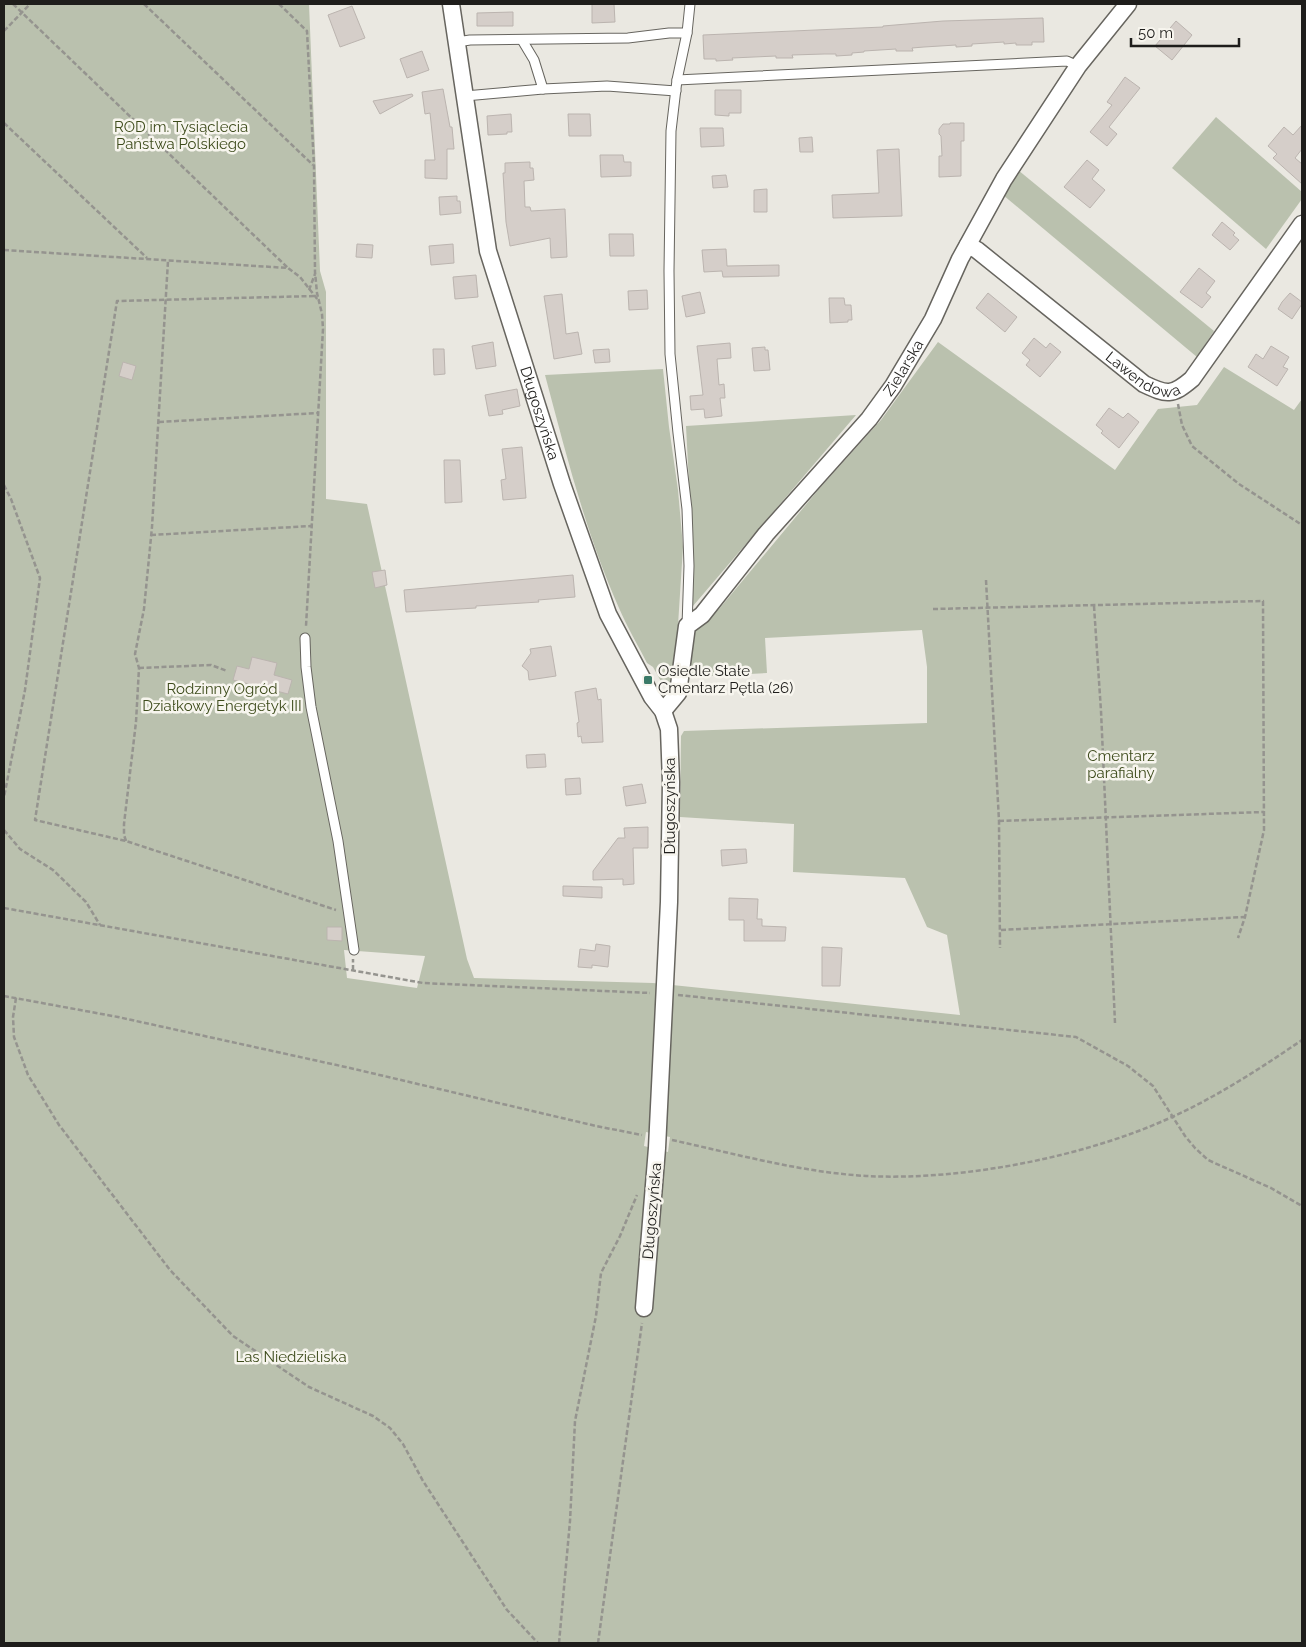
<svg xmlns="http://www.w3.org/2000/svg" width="1306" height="1647" font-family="Raleway,sans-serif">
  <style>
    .green { fill: #bac1ae; fill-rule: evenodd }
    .building { fill: #d5cec9; stroke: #bbb4af }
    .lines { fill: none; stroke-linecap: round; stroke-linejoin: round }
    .lane-casing { stroke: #67655f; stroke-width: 11 }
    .street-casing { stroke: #67655f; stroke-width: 19 }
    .path { stroke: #95948f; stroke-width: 2.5; stroke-dasharray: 5 2.5; stroke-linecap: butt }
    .lane { stroke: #fff; stroke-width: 9 }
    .street { stroke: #fff; stroke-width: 16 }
    .poi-dot { fill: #3b7a68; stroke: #f7f5ee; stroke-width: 2 }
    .labels { text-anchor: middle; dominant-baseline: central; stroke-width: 5; stroke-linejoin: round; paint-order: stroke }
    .park-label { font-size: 15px; fill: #3d4b1b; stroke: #f7f5ee }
    .street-label { font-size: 15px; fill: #1e1d1b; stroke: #f7f5ee }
    .poi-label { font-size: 15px; fill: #1e1d1b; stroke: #f7f5ee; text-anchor: start }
  </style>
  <rect width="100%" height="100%" fill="#eae8e1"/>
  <g class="green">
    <path d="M4 4H309L320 271 326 292V499L367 504 467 959 474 978 653 983 960 1015 947 935 927 927 905 878 793 872 794 824 680 817 681 736 684 731 927 723V667L922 630 765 638 767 673 689 677 692 632 719 609 819 489 881 420 938 342 1115 470 1158 409 1197 405 1224 367 1294 410 1302 399V1643H4ZM344 950 425 956 417 988 347 978ZM646 1132 670 1137 668 1152 644 1146Z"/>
    <path d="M1216 117 1302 192V199L1266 249 1172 168Z"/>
    <path d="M1018 170 1214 331 1197 357 1003 195Z"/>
    <path d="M663 369 669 427 678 490 683 547 675 672 671 687 663 685 653 667 647 663C638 645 627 627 619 608 586 534 566 454 545 375Z"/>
    <path d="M856 415 693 606 691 521 686 426Z"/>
  </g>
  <g class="building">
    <path d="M592 4H614L615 22 592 23Z"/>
    <path d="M352 6 365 38 340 47 328 15Z"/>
    <path d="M513 12V26H477V13Z"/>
    <path d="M1043 18 1044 42H1032V45H1016V43L1004 44V42L972 44V46L956 47V45L924 47 912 48 913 51H896V49L864 51V52L852 53V55L836 56V54H824L792 55 793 58H776V56L732 58 733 60 716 61V59H704L703 35 883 27V26L943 21Z"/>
    <path d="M1176 21 1192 35 1172 60 1155 46Z"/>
    <path d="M422 51 429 70 407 78 400 59Z"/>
    <path d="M1125 77 1140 88 1109 127 1117 134 1107 146 1090 132 1112 105 1107 102Z"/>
    <path d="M443 89 450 127H452L454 149H447V179L425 178V160H435L430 113 425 114 422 92Z"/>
    <path d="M715 90H741V113H729V116L715 115Z"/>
    <path d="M412 94 413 96 380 114 373 101Z"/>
    <path d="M511 114 512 132H507V134L488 135 487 116Z"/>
    <path d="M568 114H590L591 136H569Z"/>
    <path d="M950 123H964V141H961V176L939 177V156H942L941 136 939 134V129L943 124H950Z"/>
    <path d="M1302 125V149L1295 158 1302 164V184L1273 158 1277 154 1268 146 1284 127 1293 135Z"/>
    <path d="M700 128H723L724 146 701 147Z"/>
    <path d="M812 137 813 152H800L799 138Z"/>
    <path d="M899 149 902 216 833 218 832 195 879 193 877 150Z"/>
    <path d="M600 155H623L624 162H631V176L601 177Z"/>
    <path d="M1087 160 1099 170 1092 179 1105 190 1090 208 1064 187Z"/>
    <path d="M530 162V168H533L534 180 524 181 525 207H530L531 211 565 209 567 257 551 258 550 238 510 246 506 222 503 173H505V163Z"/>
    <path d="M726 175 728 187 713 188 712 176Z"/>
    <path d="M767 189V212H754V190Z"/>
    <path d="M457 196V201H460L461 213 440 215 439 197Z"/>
    <path d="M1222 222 1235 233 1233 235 1239 240 1230 250 1212 235Z"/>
    <path d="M609 234H633L634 256H610Z"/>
    <path d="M357 244 373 245 372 258 356 257Z"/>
    <path d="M453 244 454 263 431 265 429 246Z"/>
    <path d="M726 249 727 266 779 265V276L723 277 722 271 704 272 702 250Z"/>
    <path d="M1199 268 1215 281 1206 293 1211 297 1202 308 1180 292Z"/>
    <path d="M476 275 478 297 455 299 453 277Z"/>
    <path d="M647 290 648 309 629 310 628 291Z"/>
    <path d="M700 292 705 313 686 317 682 296Z"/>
    <path d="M988 293 1017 317 1005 332 976 308Z"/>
    <path d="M1290 293 1302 302V304L1292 319 1278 309 1282 302Z"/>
    <path d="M562 294 566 334 578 332 582 354 554 359 544 296Z"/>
    <path d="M829 298H844L845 305H851L852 320H848V322L830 323Z"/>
    <path d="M1034 338 1046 348 1050 343 1061 352 1040 377 1026 365 1030 360 1022 353Z"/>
    <path d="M493 342 496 366 476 369 472 346Z"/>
    <path d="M730 343 731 358 717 359 719 385 724 384 725 398H720L722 416 705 418 704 409 691 410 690 396 703 395 697 346Z"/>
    <path d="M1271 346 1289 357 1283 367 1288 369 1277 386 1248 367 1256 354 1263 359Z"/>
    <path d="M765 347V350H768L770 370 754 371 752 348Z"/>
    <path d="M433 349H444L445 374 434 375Z"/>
    <path d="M609 349 610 362 595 363 593 350Z"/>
    <path d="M123 362 136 366 132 380 119 376Z"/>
    <path d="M517 389 520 406 502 410 503 414 489 416 485 395Z"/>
    <path d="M1109 408 1123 418 1128 413 1139 422 1119 448 1101 433 1103 431 1096 425Z"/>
    <path d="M522 447 526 498 503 500 501 480 506 479 502 449Z"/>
    <path d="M444 460H460L462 502 445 503Z"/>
    <path d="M385 570 387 585 375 588 372 572Z"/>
    <path d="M573 575 575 597 538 600 539 602 476 606V608L406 612 404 590Z"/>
    <path d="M551 646 556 676 529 680 528 671 522 666 531 653 530 649Z"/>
    <path d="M252 657 277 663 274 675 292 680 288 694 233 680 237 666 249 669Z"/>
    <path d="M596 688 598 700 601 699 603 742 582 743 581 736 578 737 577 723 579 722 575 692Z"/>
    <path d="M545 754 546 767 527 768 526 755Z"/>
    <path d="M580 778 581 794 566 795 565 779Z"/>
    <path d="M642 784 646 803 626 806 623 787Z"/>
    <path d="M648 827V848H633L634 884 623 885V879L593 880V871L618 838H625L624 828Z"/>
    <path d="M746 849 747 863 722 866 721 850Z"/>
    <path d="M563 886 602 887V898L563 896Z"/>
    <path d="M729 898 758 899 757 919H762V926L786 927 785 941H744V920H729Z"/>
    <path d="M327 927H342V941L327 940Z"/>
    <path d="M596 944 610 946 608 967 592 965V968L578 967 580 949 595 951Z"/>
    <path d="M822 947 842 948 840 986H822Z"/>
  </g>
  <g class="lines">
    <g class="lane-casing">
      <g id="lane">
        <path d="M522 40 534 60 543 89"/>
        <path d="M457 42 470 40 628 38 669 33H687"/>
        <path d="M677 80 1067 61 1078 66"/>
        <path d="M465 96 543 89 607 86 676 91"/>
        <path d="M687 626 689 566 687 509 678 433 670 354 669 271 671 131 677 80 687 33 690 4"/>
        <path d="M305 638 306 667 311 707 338 841 354 950"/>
      </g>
    </g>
    <g class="street-casing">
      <g id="street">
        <path id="s1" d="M451 4 488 251 562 484 608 614 652 697 663 711 669 729 671 782 669 902 657 1148 644 1308"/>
        <path id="s2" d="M968 245 977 250 1144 384C1167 395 1172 396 1192 379L1302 224"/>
        <path id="s3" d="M663 711 678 693 687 626 702 615 766 534 869 419 893 386 933 319 960 259 1004 179 1078 66 1128 4"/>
      </g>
    </g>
    <g class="path">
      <path d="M13 4 288 268"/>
      <path d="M144 4 313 165"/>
      <path d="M279 4 307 31 314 166 315 272 317 293 322 314 323 329 306 626"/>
      <path d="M4 31 30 4"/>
      <path d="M4 123 147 258"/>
      <path d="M4 250 288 268 300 277 318 300"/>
      <path d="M309 290 315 274"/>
      <path d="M314 296 117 301 35 820 126 841 336 910"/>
      <path d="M1178 404 1182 425 1192 446 1239 484 1302 525"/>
      <path d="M159 422 318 413"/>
      <path d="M4 485 11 499 40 578 25 690 4 797"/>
      <path d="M151 535 311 526"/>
      <path d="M986 580 999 821 1000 948"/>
      <path d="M1094 606 1101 711 1115 1023"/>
      <path d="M933 609 1263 601 1264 830 1245 917 1238 938"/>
      <path d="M139 668 211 665 227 671"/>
      <path d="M999 821 1264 812"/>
      <path d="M4 830 20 849 53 870 86 902 100 925"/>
      <path d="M126 841 124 835V824L136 722 139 668 135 654 144 609 152 527 168 261"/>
      <path d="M4 908 423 983 650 993"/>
      <path d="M1001 930 1244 917"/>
      <path d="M353 970V959"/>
      <path d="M678 995 1076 1037 1128 1066 1153 1086 1185 1136 1195 1148 1208 1160 1271 1188 1302 1206"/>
      <path d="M4 996 118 1017 350 1068 596 1126 642 1135"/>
      <path d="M16 998 13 1017 14 1037 28 1075 59 1125 170 1270 233 1336 309 1387 373 1416 390 1428 403 1444 423 1481 507 1610 538 1643"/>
      <path d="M672 1140C736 1154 800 1172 866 1176 962 1181 1085 1157 1172 1117 1218 1096 1261 1068 1302 1040"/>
      <path d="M559 1643 570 1521 575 1421 596 1316 601 1273 620 1236 637 1195"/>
      <path d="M598 1643 642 1323"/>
    </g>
    <use href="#lane" class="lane"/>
    <use href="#street" class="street"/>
  </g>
  <rect class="poi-dot" x="643" y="675" width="10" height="10" rx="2.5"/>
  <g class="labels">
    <g class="park-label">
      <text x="181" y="127">ROD im. Tysiąclecia<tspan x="181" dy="17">Państwa Polskiego</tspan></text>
      <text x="222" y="689">Rodzinny Ogród<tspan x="222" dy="17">Działkowy Energetyk III</tspan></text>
      <text x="1121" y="756">Cmentarz<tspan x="1121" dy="17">parafialny</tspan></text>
      <text x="291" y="1357">Las Niedzieliska</text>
    </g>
    <g class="street-label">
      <text stroke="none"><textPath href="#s3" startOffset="429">Zielarska</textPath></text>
      <text stroke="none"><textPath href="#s2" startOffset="220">Lawendowa</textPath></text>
      <text stroke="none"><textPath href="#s1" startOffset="420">Długoszyńska</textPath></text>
      <text transform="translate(670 806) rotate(-90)">Długoszyńska</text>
      <text transform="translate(652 1211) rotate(-85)">Długoszyńska</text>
    </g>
    <g class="poi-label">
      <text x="658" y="671">Osiedle Stałe<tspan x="658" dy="17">Cmentarz Pętla (26)</tspan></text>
    </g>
  </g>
  <rect width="1306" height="1647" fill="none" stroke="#1e1d1b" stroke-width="10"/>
  <path d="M1131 38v8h108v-8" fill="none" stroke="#1e1d1b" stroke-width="2.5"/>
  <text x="1138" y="38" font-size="15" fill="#1e1d1b" stroke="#f7f5ee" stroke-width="4" paint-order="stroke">50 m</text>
</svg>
